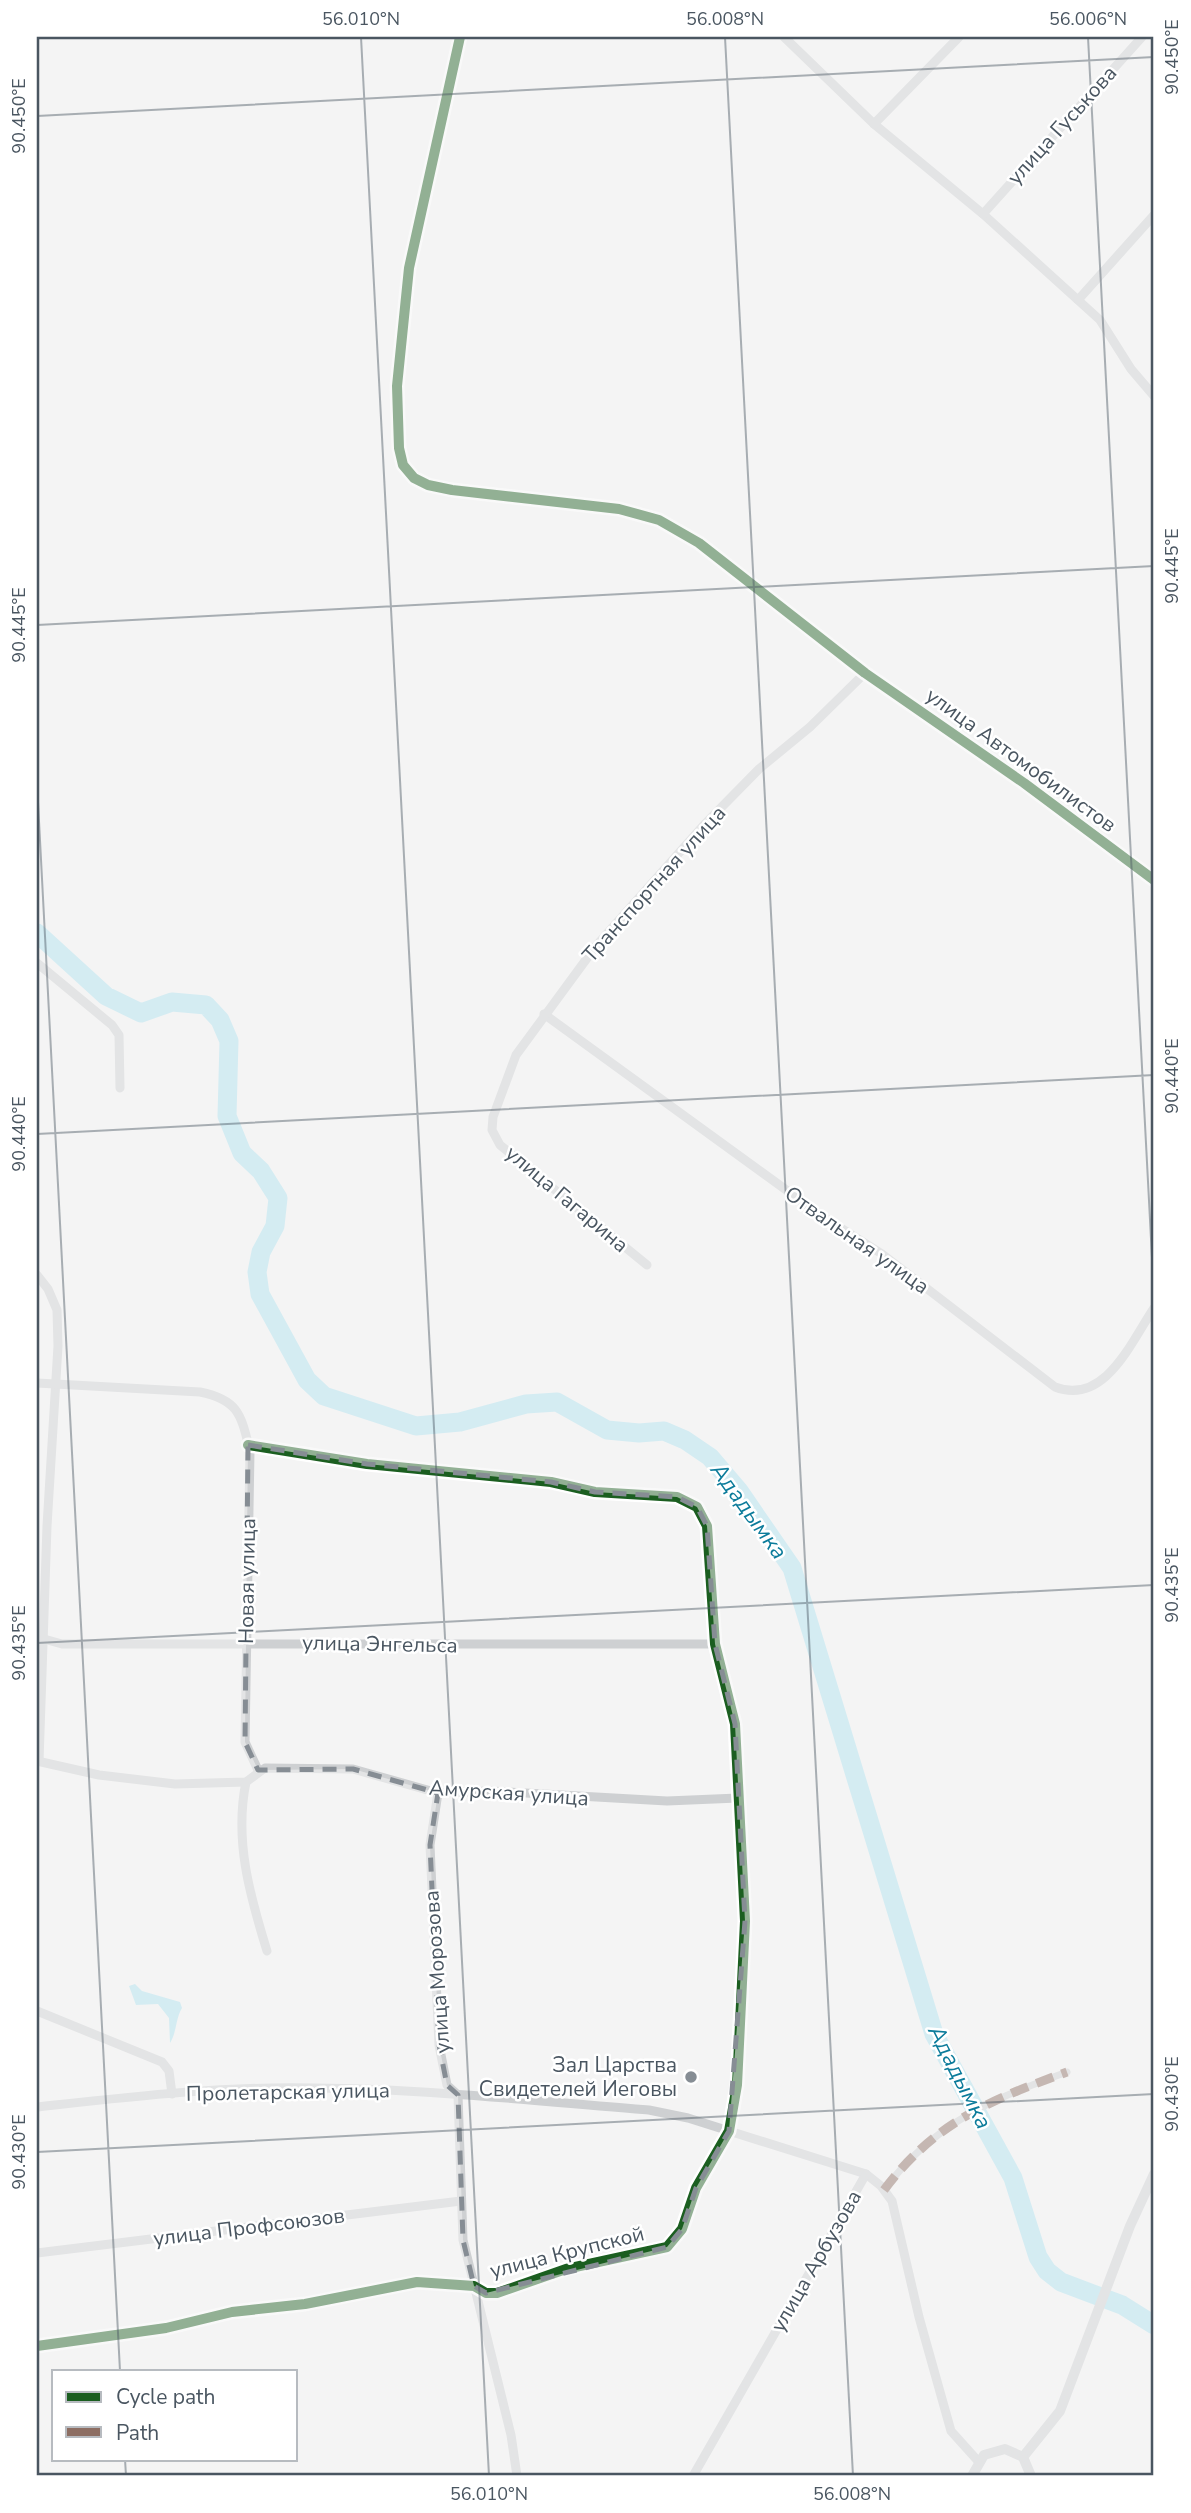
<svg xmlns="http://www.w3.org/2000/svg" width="1191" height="2513" font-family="'Nunito Sans',sans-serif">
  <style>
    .water { fill: #aee2f0 }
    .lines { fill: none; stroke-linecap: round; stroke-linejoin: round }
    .river { stroke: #aee2f0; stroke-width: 19 }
    .pedestrian { stroke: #ced0d2; stroke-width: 7 }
    .minor { stroke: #ced0d2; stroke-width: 9 }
    .tertiary { stroke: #ced0d2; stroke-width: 10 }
    .quiet { stroke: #8d6e63; stroke-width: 9; stroke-dasharray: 18 9; stroke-linecap: butt }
    .cycleway-casing { stroke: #fff; stroke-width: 15 }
    .cycleway { stroke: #1b5e20; stroke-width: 10 }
    .marked { fill: none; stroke: #868d94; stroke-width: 5; stroke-dasharray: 14 9; stroke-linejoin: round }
    .ticks { fill: none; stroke: #4a5661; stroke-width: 2; stroke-opacity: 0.45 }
    .poi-dot { fill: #868d94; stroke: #fff; stroke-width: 2.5 }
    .labels { text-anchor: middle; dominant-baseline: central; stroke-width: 5; stroke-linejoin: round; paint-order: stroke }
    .street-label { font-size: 21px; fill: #4a5661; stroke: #fff }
    .poi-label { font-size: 21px; fill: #4a5661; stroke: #fff; text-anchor: end }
    .water-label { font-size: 23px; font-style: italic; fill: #0c7c9b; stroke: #fff }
    .neatline { fill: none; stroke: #4a5661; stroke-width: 2.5 }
    .ticks-label { font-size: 18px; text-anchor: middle; fill: #4a5661 }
  </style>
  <rect width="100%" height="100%" fill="#f4f4f4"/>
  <path class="water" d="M135 1984 142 1991 180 2002 182 2008C175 2020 177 2032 170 2043L169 2018 158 2004 136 2005 129 1986Z"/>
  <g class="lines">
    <path class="river" d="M37 933 106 996 141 1013 172 1002 206 1005 220 1020 229 1041 227 1116 242 1153 261 1171 278 1198 275 1226 261 1252 257 1272 260 1294 307 1380 324 1396 416 1426 460 1422 526 1404 557 1402 607 1430 639 1433 664 1431 685 1440 710 1457 739 1491 792 1568 934 2034 1013 2178 1038 2257 1047 2271 1061 2282 1122 2305 1154 2325"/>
    <path class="pedestrian" d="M884 2190C934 2123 990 2100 1067 2072"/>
    <g class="minor">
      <path d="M460 37 409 268 397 386 399 448 403 465 414 478 428 485 452 490 619 509 659 520 699 543 865 673 1024 783 1154 880"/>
      <path d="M784 37 874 124 983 214 1100 320 1131 369 1154 396"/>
      <path d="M874 124 959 37"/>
      <path d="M983 214 1142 37"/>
      <path d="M1078 300 1154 215"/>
      <path d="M37 963 112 1025 119 1035 120 1088"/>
      <path d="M544 1014 822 1216 882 1254 1055 1387C1105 1406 1131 1342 1154 1308"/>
      <path d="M647 1265 500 1145 492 1130 493 1117 516 1055 596 946 703 826 759 769 810 727 865 673"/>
      <path d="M37 1275 48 1289 57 1310 58 1346 47 1526 39 1761"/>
      <path d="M37 1383 200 1392C239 1400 241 1415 250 1451L245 1742 258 1770"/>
      <path d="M44 1639 62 1644H715"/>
      <path d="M37 1761 99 1775 175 1784 246 1782 265 1768 353 1769 438 1793 490 1791 667 1801 738 1798"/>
      <path d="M246 1782C234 1840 250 1896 267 1951"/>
      <path d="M438 1793 430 1845 439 2045 447 2085 458 2095 463 2240 511 2435 517 2476"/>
      <path d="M37 2011 162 2062 169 2071 172 2094"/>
      <path d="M37 2107C128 2097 221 2086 313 2088 425 2089 537 2101 649 2110L688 2118 866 2174 881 2186 892 2201 919 2317 951 2431 978 2461"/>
      <path d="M37 2253 461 2201"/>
      <path d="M37 2346 166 2328 232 2312 305 2304 417 2282 474 2286 486 2293H497L566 2269 667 2247 682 2229 696 2188 729 2131 737 2085 745 1921 735 1724 715 1644 707 1526 697 1507 677 1497 595 1492 551 1482 367 1464 248 1445"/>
      <path d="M693 2476 866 2174"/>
    </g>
    <g class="tertiary">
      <path d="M1023 2457 1060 2411 1130 2226 1154 2174"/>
      <path d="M972 2476 984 2455 1005 2449 1023 2457 1031 2476"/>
    </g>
    <path class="quiet" d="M884 2190C934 2123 990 2100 1067 2072"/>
    <g class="cycleway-casing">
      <g id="cycleway">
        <path d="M460 37 409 268 397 386 399 448 403 465 414 478 428 485 452 490 619 509 659 520 699 543 865 673 1024 783 1154 880"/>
        <path d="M37 2346 166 2328 232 2312 305 2304 417 2282 474 2286 486 2293H497L566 2269 667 2247 682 2229 696 2188 729 2131 737 2085 745 1921 735 1724 715 1644 707 1526 697 1507 677 1497 595 1492 551 1482 367 1464 248 1445"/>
      </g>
    </g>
    <use href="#cycleway" class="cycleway"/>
  </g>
  <path d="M0 0H1191V2513H0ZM248 1445 367 1464 551 1482 595 1492 677 1497 697 1507 707 1526 715 1644 735 1724 745 1921 729 2131 696 2188 682 2229 667 2247 486 2293 474 2286 463 2240 458 2095 447 2085 439 2045 430 1845 438 1793 353 1769 258 1770 245 1742Z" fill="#f4f4f4" fill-opacity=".55" fill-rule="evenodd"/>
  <path class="marked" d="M248 1445 367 1464 551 1482 595 1492 677 1497 697 1507 707 1526 715 1644 735 1724 745 1921 729 2131 696 2188 682 2229 667 2247 486 2293 474 2286 463 2240 458 2095 447 2085 439 2045 430 1845 438 1793 353 1769 258 1770 245 1742Z"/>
  <path class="ticks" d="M361 37 489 2476M725 37 853 2476M1088 37 1154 1296M37 116 1154 57M37 625 1154 566M37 783 120 2371M37 1134 1154 1075M37 1643 1154 1585M37 2152 1154 2094M125 2459 126 2476"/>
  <circle class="poi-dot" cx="691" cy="2077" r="7"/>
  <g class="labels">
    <g class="street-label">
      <text transform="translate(1062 125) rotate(-48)">улица Гуськова</text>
      <text transform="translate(1021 760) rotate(36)">улица Автомобилистов</text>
      <text transform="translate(654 884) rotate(-48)">Транспортная улица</text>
      <text transform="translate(567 1199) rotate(40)">улица Гагарина</text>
      <text transform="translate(857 1240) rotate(35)">Отвальная улица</text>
      <text transform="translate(247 1581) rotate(-89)">Новая улица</text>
      <text transform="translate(380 1644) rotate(1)">улица Энгельса</text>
      <text transform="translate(509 1793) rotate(4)">Амурская улица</text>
      <text transform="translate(437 1972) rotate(-94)">улица Морозова</text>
      <text transform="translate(288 2092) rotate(-1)">Пролетарская улица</text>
      <text transform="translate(249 2227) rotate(-7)">улица Профсоюзов</text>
      <text transform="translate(567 2252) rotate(-14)">улица Крупской</text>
      <text transform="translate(816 2261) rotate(-60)">улица Арбузова</text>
    </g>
    <g class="poi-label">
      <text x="677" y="2065">Зал Царства<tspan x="677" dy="24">Свидетелей Иеговы</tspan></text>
    </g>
    <g class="water-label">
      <text transform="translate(749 1511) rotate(54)">Ададымка</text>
      <text transform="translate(960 2077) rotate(63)">Ададымка</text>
    </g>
  </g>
  <rect width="1191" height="2513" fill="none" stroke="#ffffff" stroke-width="77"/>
  <rect x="52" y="2370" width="245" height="91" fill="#ffffff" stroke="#b7bbc0" stroke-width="2"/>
  <rect x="66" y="2392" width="35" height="10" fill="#1b5e20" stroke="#b7bbc0" stroke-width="2"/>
  <text x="116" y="2404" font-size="21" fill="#4a5661">Cycle path</text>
  <rect x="66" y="2427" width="35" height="10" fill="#8d6e63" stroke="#b7bbc0" stroke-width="2"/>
  <text x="116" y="2440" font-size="21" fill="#4a5661">Path</text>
  <rect x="38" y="38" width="1114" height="2436" class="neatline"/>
  <g class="ticks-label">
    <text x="361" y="25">56.010°N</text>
    <text x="725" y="25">56.008°N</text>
    <text x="1088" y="25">56.006°N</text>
    <text transform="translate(1172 57) rotate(-90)" y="6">90.450°E</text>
    <text transform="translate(19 116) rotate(-90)" y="6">90.450°E</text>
    <text transform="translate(1172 566) rotate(-90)" y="6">90.445°E</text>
    <text transform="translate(19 625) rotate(-90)" y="6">90.445°E</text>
    <text transform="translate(1172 1076) rotate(-90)" y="6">90.440°E</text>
    <text transform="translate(19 1134) rotate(-90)" y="6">90.440°E</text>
    <text transform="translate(1172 1585) rotate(-90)" y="6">90.435°E</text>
    <text transform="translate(19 1643) rotate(-90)" y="6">90.435°E</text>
    <text transform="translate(1172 2094) rotate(-90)" y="6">90.430°E</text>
    <text transform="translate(19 2152) rotate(-90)" y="6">90.430°E</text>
    <text x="489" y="2500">56.010°N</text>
    <text x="852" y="2500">56.008°N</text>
  </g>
</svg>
